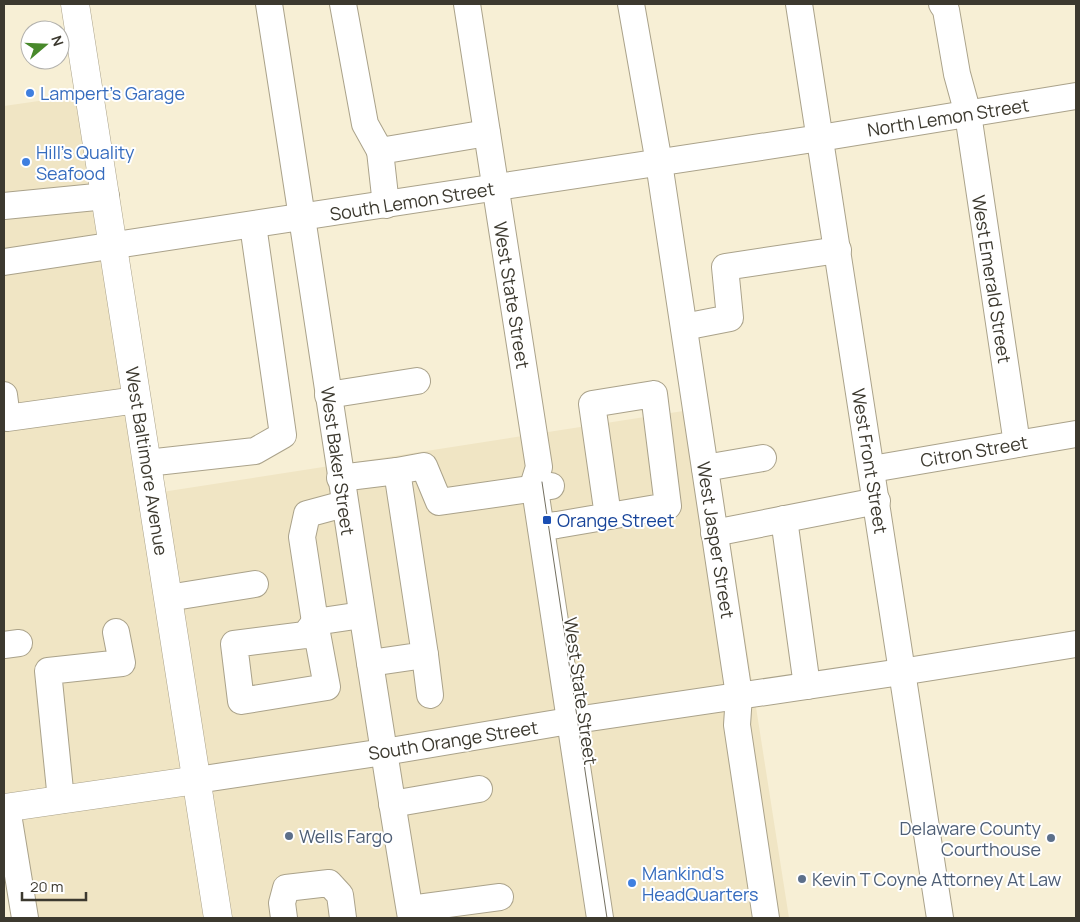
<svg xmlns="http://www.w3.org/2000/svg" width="1080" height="922" font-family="Manrope,sans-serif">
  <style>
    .built { fill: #f0e5c4 }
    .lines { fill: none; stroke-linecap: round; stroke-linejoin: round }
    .minor-casing { stroke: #aaa28a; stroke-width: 28 }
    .major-casing { stroke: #aaa28a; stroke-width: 29 }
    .minor { stroke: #fff; stroke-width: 26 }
    .major { stroke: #fff; stroke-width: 28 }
    .tram { stroke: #736f60; stroke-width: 1 }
    .shop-dot { fill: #3f7fe0; stroke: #fff; stroke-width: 2 }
    .transit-dot { fill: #1a4fb4; stroke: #fff; stroke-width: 2 }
    .service-dot { fill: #5c6f8a; stroke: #fff; stroke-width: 2 }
    .labels { text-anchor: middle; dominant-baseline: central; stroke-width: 4; stroke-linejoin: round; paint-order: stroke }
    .shop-label { font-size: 18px; fill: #366cbe; stroke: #fff; text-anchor: start }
    .street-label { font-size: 18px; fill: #3c392f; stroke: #fff }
    .transit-label { font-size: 18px; fill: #164399; stroke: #fff; text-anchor: start }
    .service-label { font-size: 18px; fill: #4e5e75; stroke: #fff; text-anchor: start }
  </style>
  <rect width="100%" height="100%" fill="#f7efd5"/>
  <path class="built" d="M87 94 149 494 709 407 789 918H18L4 828V106Z"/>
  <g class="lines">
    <g class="minor-casing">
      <g id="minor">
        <path d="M269 4C317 308 360 614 411 918"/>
        <path d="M343 4 365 124 380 151"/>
        <path d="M467 4 539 467 534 483 600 918"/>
        <path d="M631 4 659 163 736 675 739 695 737 725 766 918"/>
        <path d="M799 4 940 918"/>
        <path d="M942 4 946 10 957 74 968 114 1017 444"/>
        <path d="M386 205 380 151 487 133"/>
        <path d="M4 206 106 196"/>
        <path d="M4 262 820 138 1076 96"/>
        <path d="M684 327 730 318 725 267 838 250"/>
        <path d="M4 395 7 418 137 400"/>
        <path d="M328 395 417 381"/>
        <path d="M147 463 255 451 283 435 253 225"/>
        <path d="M705 468 763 458"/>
        <path d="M872 469 1076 434"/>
        <path d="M340 478 397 471"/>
        <path d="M344 504 307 514 302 537 315 622 362 615"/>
        <path d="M784 519 807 686"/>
        <path d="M541 527 557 525 668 506 654 394 592 404 608 516"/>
        <path d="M714 533 877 501"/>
        <path d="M168 598 255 584"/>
        <path d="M315 622 327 687 241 701 234 644 305 635Z"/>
        <path d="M4 645 19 643"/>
        <path d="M425 655 430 695"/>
        <path d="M370 663 425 655 397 471 424 466 439 502 551 486"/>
        <path d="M197 780 384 752 569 721 901 672 1076 644"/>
        <path d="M61 800 48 671 122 663 116 632"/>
        <path d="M392 804 479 789"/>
        <path d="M7 808 25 918"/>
        <path d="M410 909 500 897"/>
        <path d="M284 918 282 903 286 888 329 883 340 895 343 918"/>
      </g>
    </g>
    <g class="major-casing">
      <g id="major">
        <path d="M75 4 218 918"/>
        <path d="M4 808 197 780"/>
      </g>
    </g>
    <use href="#minor" class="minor"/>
    <use href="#major" class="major"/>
    <path class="tram" d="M542 482 607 918"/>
  </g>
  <g class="shop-dot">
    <circle cx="30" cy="93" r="5"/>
    <circle cx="26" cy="162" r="5"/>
    <circle cx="632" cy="883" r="5"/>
  </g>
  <rect class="transit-dot" x="542" y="515" width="10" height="10" rx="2.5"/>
  <g class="service-dot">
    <circle cx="289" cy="836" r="5"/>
    <circle cx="1051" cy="838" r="5"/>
    <circle cx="802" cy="879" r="5"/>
  </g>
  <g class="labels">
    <g class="shop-label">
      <text x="40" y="93">Lampert's Garage</text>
      <text x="36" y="152">Hill's Quality<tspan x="36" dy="21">Seafood</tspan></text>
      <text x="642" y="873">Mankind's<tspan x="642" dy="21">HeadQuarters</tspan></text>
    </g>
    <g class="street-label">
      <text transform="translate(948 117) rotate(-9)">North Lemon Street</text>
      <text transform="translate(412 201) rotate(-9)">South Lemon Street</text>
      <text transform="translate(992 279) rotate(81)">West Emerald Street</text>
      <text transform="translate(512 295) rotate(81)">West State Street</text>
      <text transform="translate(974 451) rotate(-10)">Citron Street</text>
      <text transform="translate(147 461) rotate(81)">West Baltimore Avenue</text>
      <text transform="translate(338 461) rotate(82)">West Baker Street</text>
      <text transform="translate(870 461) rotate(81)">West Front Street</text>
      <text transform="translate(716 540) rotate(81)">West Jasper Street</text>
      <text transform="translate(581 691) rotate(82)">West State Street</text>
      <text transform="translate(453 740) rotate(-9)">South Orange Street</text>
    </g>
    <g class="transit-label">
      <text x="557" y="520">Orange Street</text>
    </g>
    <g class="service-label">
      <text x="1041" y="828" text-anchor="end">Delaware County<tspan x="1041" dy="21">Courthouse</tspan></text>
      <text x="299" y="836">Wells Fargo</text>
      <text x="812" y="879">Kevin T Coyne Attorney At Law</text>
    </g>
  </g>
  <rect width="1080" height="922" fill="none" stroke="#3c392f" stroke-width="10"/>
  <g transform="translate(45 45) rotate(71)"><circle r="24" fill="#ffffff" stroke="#b1b0ac"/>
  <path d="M0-4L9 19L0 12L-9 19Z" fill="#48892b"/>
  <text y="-8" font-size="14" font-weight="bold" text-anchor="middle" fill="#3c392f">N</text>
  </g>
  <path d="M22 892v8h64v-8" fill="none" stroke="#3c392f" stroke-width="2.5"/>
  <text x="30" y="892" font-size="15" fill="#3c392f" stroke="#ffffff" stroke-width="4" paint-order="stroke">20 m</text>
</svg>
